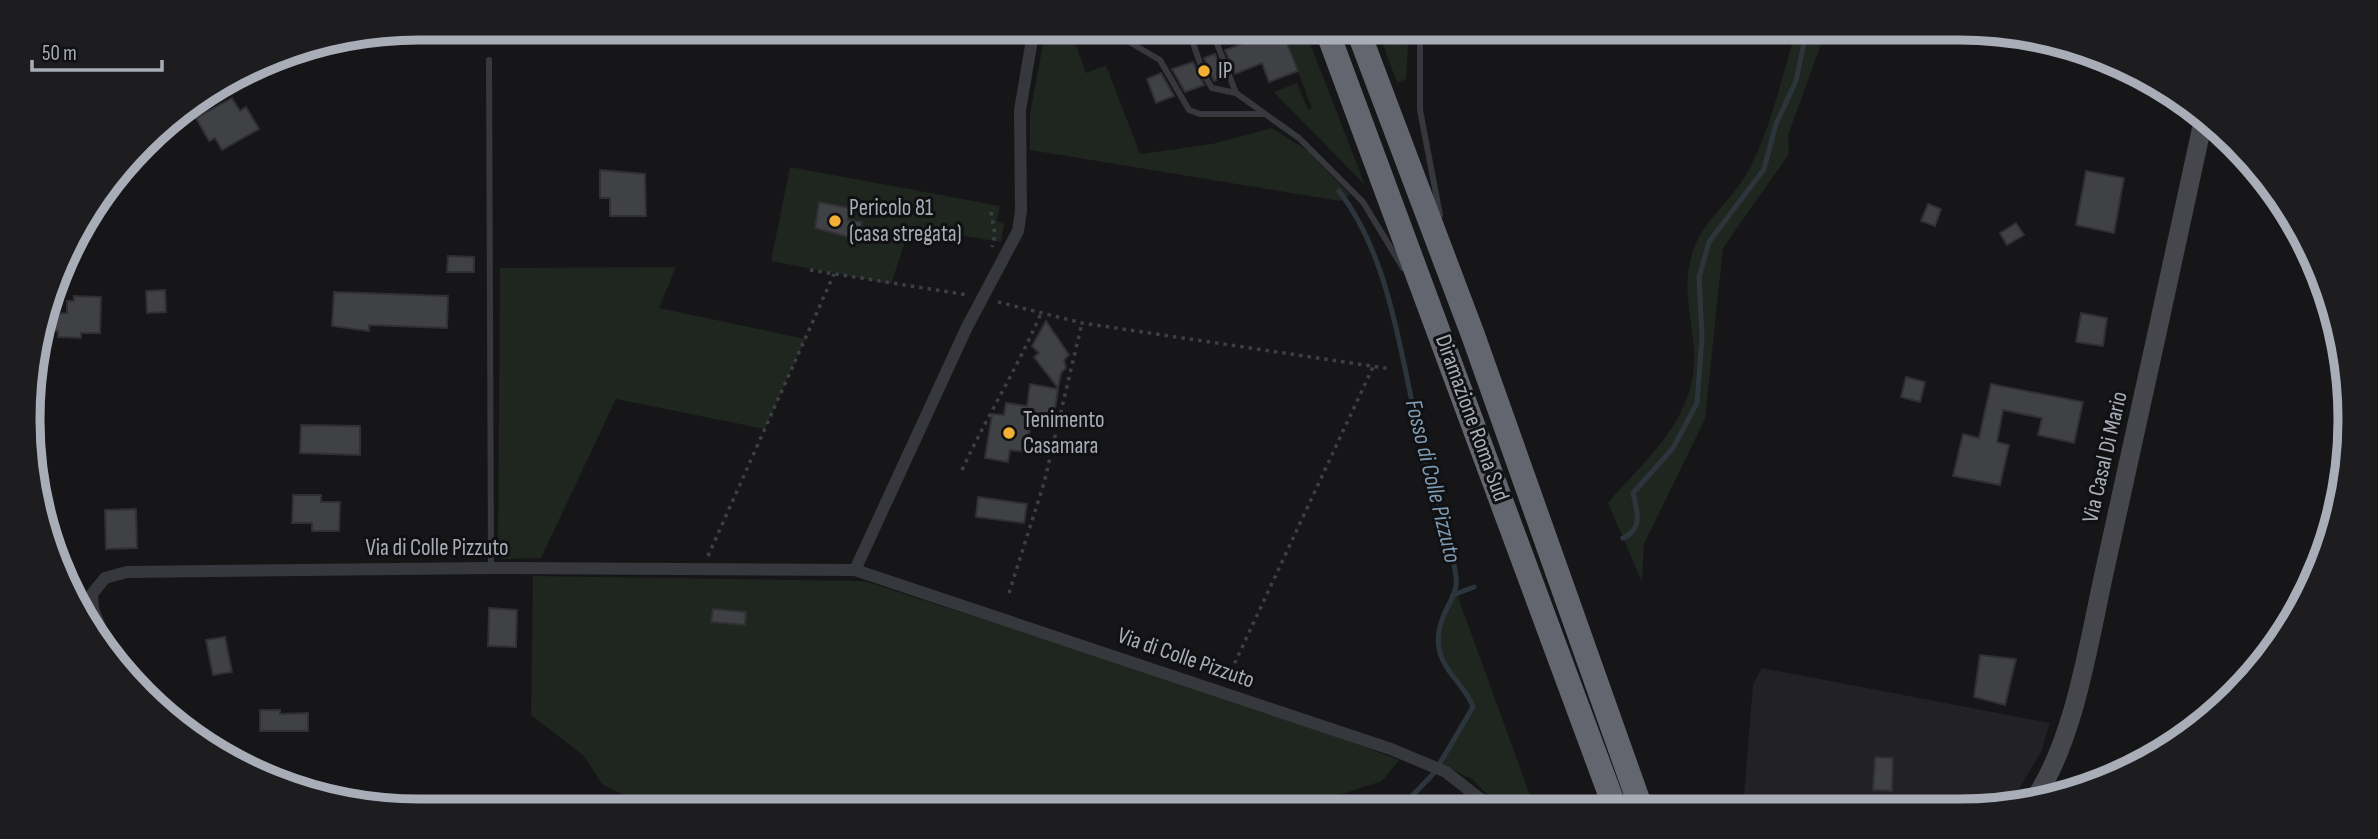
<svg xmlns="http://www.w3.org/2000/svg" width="2378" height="839" font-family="'Sofia Sans Condensed',sans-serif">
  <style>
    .built { fill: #222225 }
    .green { fill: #1e261f; fill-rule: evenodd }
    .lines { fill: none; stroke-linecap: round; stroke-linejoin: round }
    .stream { stroke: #2c353c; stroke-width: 5 }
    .building { fill: #404145; stroke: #303034; stroke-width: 2 }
    .path { stroke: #3d3f44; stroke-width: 3.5; stroke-dasharray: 3.5 5; stroke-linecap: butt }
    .lane { stroke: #37383d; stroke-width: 6 }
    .street { stroke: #37383d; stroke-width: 12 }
    .secondary { stroke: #45474d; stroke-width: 19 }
    .highway { stroke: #63666e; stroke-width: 24 }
    .poi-dot { fill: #f2b134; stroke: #111113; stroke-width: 2.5 }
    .labels { text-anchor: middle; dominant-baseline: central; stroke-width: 6; stroke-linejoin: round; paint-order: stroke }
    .poi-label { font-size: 23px; fill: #a8adb8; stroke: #111113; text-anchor: start }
    .street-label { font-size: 23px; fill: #a8adb8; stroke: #111113 }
    .water-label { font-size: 24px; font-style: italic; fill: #7f9bb3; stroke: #111113 }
    .rim { fill: none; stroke: #a8adb8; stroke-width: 9 }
  </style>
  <rect width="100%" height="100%" fill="#161618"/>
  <path class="built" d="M1762 668 2050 723 2041 752 2012 801 2004 808H1743L1753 685Z"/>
  <g class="green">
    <path d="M1046 28H1084L1074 40 1086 73 1106 65 1140 154 1212 144 1272 128 1308 151 1350 195 1340 201 1030 150V114Z"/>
    <path d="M1281 28H1304L1365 185 1274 92 1297 83 1308 110 1312 108Z"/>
    <path d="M1377 28H1409L1406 79 1397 83Z"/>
    <path d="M1797 28H1827L1788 135 1789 154 1723 248 1705 419 1644 544 1642 582 1608 503C1648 457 1697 418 1694 351 1692 318 1681 283 1693 251 1703 221 1728 204 1744 178 1771 133 1781 77 1797 28Z"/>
    <path d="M790 167 1000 206 997 221 1004 224 1001 242 910 227 891 284 771 261ZM820 203 848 220 862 222 861 241 815 228Z"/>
    <path d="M676 267 659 308 805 339 765 429 616 399 541 558 502 559 498 553 500 268Z"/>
    <path d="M533 576 864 581 1283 716 1399 760 1382 781 1311 804 1283 809 720 810 717 808 634 811 626 796 602 784 584 756 531 715Z"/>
    <path d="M1455 589 1535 809H1501L1472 779 1440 763 1473 706C1461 671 1426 656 1442 613 1445 604 1452 598 1455 589Z"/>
  </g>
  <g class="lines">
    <g class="stream">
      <path d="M1339 191C1392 259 1402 366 1422 448 1433 490 1450 534 1456 577 1460 599 1431 618 1440 653 1445 672 1466 687 1473 707L1440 763"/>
      <path d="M1623 538C1644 529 1637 510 1633 493L1673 448 1697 403 1702 337 1699 277 1709 242 1764 169 1776 124 1796 81 1807 28"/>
      <path d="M1453 595 1474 587"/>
      <path d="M1386 809 1411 797 1434 773"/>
    </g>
  </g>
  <g class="building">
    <path d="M1249 28H1281L1298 71 1269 82 1262 63 1235 74 1225 50 1253 40Z"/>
    <path d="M1215 54 1224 78 1214 81 1204 58Z"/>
    <path d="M1193 62 1204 85 1185 92 1172 69Z"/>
    <path d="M1161 73 1174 96 1156 103 1147 79Z"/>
    <path d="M232 98 240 111 246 107 259 129 222 150 215 138 209 141 196 118Z"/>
    <path d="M600 170 645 174 646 216H610V198H600Z"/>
    <path d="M2086 171 2124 178 2114 233 2076 225Z"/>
    <path d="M819 202 850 208 848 220 862 222 858 240 815 228Z"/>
    <path d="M1928 204 1941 209 1935 226 1921 221Z"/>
    <path d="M2016 223 2024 235 2007 245 2000 233Z"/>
    <path d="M448 256 474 257V272H447Z"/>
    <path d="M165 290 166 312 147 313 146 291Z"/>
    <path d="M334 292 448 296 447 328 369 325V331L332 326Z"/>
    <path d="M74 296 101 297 100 333H81V338L58 337V331H43L48 314 67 313V301H74Z"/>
    <path d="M2081 313 2107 318 2103 346 2076 342Z"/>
    <path d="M1046 321 1069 355 1064 360 1066 368 1061 373 1058 388 1034 357 1039 353 1032 346Z"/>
    <path d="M1906 377 1925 382 1920 402 1901 397Z"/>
    <path d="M1030 384 1058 389 1054 416 1032 413 1027 452 1010 450 1008 462 985 458 992 414 1004 415 1006 403 1027 406Z"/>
    <path d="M1991 384 2083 402 2074 443 2038 435 2042 418 2003 410 1997 442 2009 445 2000 485 1953 476 1963 434 1979 438Z"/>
    <path d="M301 425 360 426V455L300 453Z"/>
    <path d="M293 495H321V502H340L339 531H312V523H292Z"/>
    <path d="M978 497 1027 504 1024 523 976 517Z"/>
    <path d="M136 509 137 548 106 549 105 510Z"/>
    <path d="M489 608 517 610 516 647 488 646Z"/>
    <path d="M713 609 746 612 745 625 711 622Z"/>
    <path d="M225 637 232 672 213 675 206 640Z"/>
    <path d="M1980 655 2016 659 2005 705 1974 697Z"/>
    <path d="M260 710H280V714L308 713V731H260Z"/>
    <path d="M1875 757 1893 758 1892 791 1873 790Z"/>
  </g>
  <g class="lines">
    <g class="path">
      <path d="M991 212 995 235 992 247"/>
      <path d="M810 270 968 295"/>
      <path d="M998 302 1082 323 1391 369"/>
      <path d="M962 470C987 416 1018 367 1041 313"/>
      <path d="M708 556 834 274"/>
      <path d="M1009 593 1044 483 1082 323"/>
      <path d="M1231 671 1373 367"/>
    </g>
    <g class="lane">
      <path d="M1115 28 1131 43 1160 60 1189 110 1200 114H1265L1299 138 1363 202 1403 268"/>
      <path d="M1188 28 1204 75 1212 88 1236 93 1264 113"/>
      <path d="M1211 28 1236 93"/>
      <path d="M1420 28V110L1440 215"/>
      <path d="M489 60 491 568"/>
    </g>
    <g class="street">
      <path d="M855 570 967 327 1018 231 1021 211 1020 110 1034 28"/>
      <path d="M111 654 93 609 92 594 105 578 127 572 491 568 855 570 1391 749 1446 772 1493 809"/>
    </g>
    <path class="secondary" d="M2033 801C2075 741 2089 640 2105 569 2139 418 2171 268 2204 117"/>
    <g class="highway">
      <path d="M1326 28 1615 808"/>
      <path d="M1357 28 1473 335 1641 808"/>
    </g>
  </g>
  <g class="poi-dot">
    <circle cx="1204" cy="71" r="7"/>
    <circle cx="835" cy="221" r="7"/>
    <circle cx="1009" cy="433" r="7"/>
  </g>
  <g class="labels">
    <g class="poi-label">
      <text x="1218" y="71">IP</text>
      <text x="849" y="208">Pericolo 81<tspan x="849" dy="26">(casa stregata)</tspan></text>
      <text x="1023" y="420">Tenimento<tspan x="1023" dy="26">Casamara</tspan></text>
    </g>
    <g class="street-label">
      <text transform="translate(1472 418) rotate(70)">Diramazione Roma Sud</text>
      <text transform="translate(2105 457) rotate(-77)">Via Casal Di Mario</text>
      <text x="437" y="548">Via di Colle Pizzuto</text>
      <text transform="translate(1186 658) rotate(19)">Via di Colle Pizzuto</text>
    </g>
    <g class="water-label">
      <text transform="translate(1433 481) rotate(76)">Fosso di Colle Pizzuto</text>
    </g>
  </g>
  <path d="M0 0H2378V839H0ZM419 40H1959A379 379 0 0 1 2338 419V420A379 379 0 0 1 1959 799H419A379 379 0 0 1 40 420V419A379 379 0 0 1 419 40Z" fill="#1d1d20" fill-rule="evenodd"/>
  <path class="rim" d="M419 40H1959A379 379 0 0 1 2338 419V420A379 379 0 0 1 1959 799H419A379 379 0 0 1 40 420V419A379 379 0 0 1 419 40Z"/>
  <path d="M32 60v10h130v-10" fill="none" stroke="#a8adb8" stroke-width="3.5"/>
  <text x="42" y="60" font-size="21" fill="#a8adb8" stroke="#111113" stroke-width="5" paint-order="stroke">50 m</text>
</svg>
